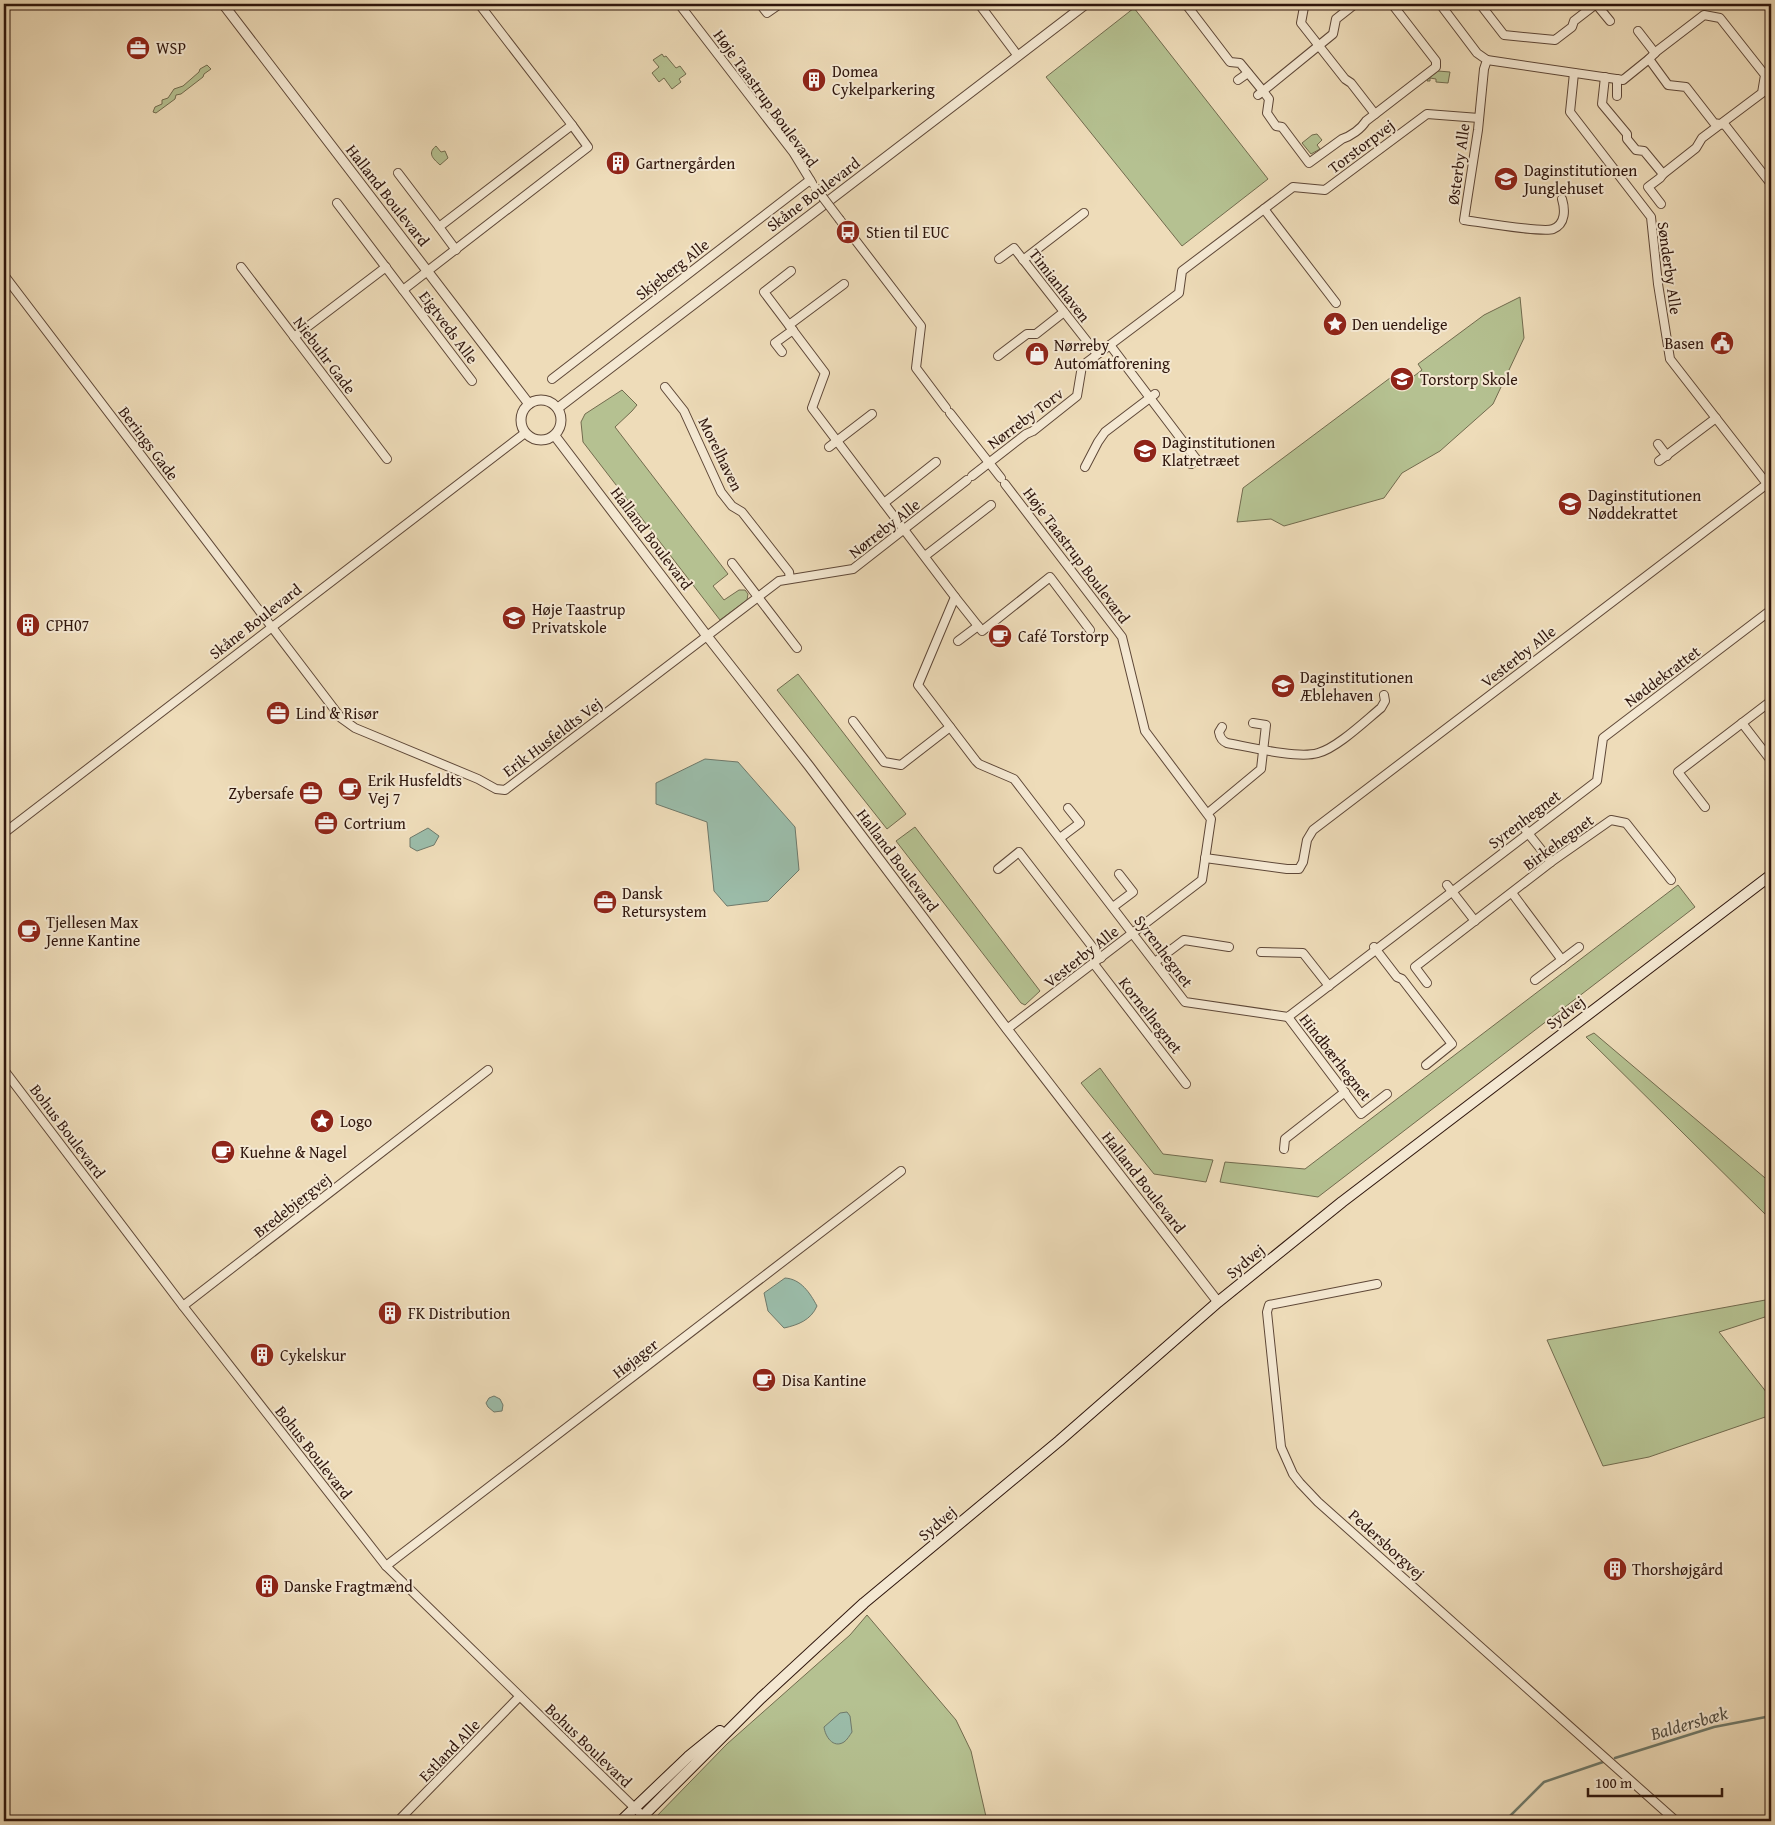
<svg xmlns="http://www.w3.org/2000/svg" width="1775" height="1825" font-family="'Gentium Book Plus',serif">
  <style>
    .green { fill: #b5c191; stroke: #726b4e }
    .water { fill: #9bbca9; stroke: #6f796a }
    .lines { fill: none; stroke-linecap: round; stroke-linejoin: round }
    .stream { stroke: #6f796a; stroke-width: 2.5 }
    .minor-casing { stroke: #5e4737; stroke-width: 10 }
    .tertiary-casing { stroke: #5e4737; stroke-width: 11 }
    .secondary-casing { stroke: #2e150c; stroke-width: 12 }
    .minor { stroke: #f4e8d2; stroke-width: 8 }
    .tertiary { stroke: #f4e8d2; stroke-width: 9 }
    .secondary { stroke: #f4e8d2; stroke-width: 10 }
    .minor-bridge-casing { stroke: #5e4737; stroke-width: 10; stroke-linecap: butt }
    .minor-bridge { stroke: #f4e8d2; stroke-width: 8 }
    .labels { text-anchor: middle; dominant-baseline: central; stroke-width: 4; stroke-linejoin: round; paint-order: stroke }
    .poi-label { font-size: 16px; fill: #2e150c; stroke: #f4e8d2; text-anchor: start }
    .street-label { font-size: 16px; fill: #2e150c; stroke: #f4e8d2 }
    .water-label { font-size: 18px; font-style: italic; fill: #544f43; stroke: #f4e8d2 }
  </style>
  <rect width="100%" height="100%" fill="#eedcb9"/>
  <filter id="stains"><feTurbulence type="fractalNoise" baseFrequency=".004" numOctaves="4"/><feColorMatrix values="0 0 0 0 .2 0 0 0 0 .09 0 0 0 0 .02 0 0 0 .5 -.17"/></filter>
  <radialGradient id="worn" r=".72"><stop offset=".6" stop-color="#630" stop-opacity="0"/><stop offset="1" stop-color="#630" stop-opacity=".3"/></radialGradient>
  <g class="green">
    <path d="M1134 8 1268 179 1182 246 1046 77Z"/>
    <path d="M662 54 664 57 666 56 676 68 680 66 686 74 679 79 681 82 672 89 664 78 659 82 652 73 659 67 653 60Z"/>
    <path d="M207 65 211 69 204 74 203 77 181 94 176 95 175 99 156 113 153 112 155 107 162 104V100L168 98 174 89 183 86 199 72 200 69Z"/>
    <path d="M1438 71 1450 72 1448 83 1436 82V79L1430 78V81H1427L1428 79Z"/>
    <path d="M1317 134 1322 140 1317 145 1320 149 1311 154 1302 143 1312 135Z"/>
    <path d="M436 146 441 152 445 151 448 158 440 165C435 160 426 154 436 146Z"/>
    <path d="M1520 297 1524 338 1493 404 1440 451 1402 473 1384 498 1284 526 1271 519 1237 522 1243 488 1390 378 1398 388 1422 370 1418 364 1484 315Z"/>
    <path d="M622 390 637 405 632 411 615 427 728 574 713 586 724 600 739 590H745L748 594 747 600 720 620 583 442 581 422 585 414Z"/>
    <path d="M798 674 906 814 887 829 777 690Z"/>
    <path d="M915 827 1040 991 1025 1005 1021 1003 896 841Z"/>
    <path d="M1678 885 1695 907 1318 1197 1220 1182 1225 1162 1305 1169Z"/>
    <path d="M1594 1033 1771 1183V1220L1586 1037Z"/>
    <path d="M1100 1068 1163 1154 1213 1160 1206 1182 1154 1174 1081 1083Z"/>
    <path d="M1771 1299V1315L1719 1332 1771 1398V1415L1649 1457 1603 1466 1547 1340Z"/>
    <path d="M867 1615 956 1720 971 1751 987 1821H652L727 1744 850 1635Z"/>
  </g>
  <g class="water">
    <path d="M705 759 738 762 795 827 799 870 768 901 727 906 714 891 707 822 656 804V783Z"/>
    <path d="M428 828 439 836 434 845 417 851 410 847V838Z"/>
    <path d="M785 1278C801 1279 810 1293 817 1306 811 1320 798 1325 784 1328L768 1311 764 1293Z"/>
    <path d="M494 1396 500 1399 503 1405 502 1411 494 1412 488 1407 486 1403 489 1398Z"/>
    <path d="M847 1712 850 1716 852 1732C850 1735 847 1740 844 1742 833 1749 825 1736 824 1727L840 1713Z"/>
  </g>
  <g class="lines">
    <g class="stream">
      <path d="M1615 1758 1714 1727 1771 1716"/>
      <path d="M1505 1821 1544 1782 1603 1762"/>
    </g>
    <g class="minor-casing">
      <g id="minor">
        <path d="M679 4 793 152 812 183"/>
        <path d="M760 4 767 13 780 4"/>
        <path d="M979 4 1018 56"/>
        <path d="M1302 4 1304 7 1301 23 1345 79 1351 83 1375 114"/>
        <path d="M1440 4 1477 53 1487 60 1484 69 1478 130 1464 220C1479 222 1543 233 1553 229 1566 224 1565 209 1562 199"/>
        <path d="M1480 4 1504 35 1555 40 1572 27 1574 21 1596 4"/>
        <path d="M1596 4 1610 21"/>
        <path d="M1188 7 1230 62 1240 63 1263 91 1333 34 1336 19 1355 4"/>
        <path d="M1638 31 1655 53"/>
        <path d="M1487 60 1623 80 1649 59 1668 85 1686 87 1714 123 1725 125 1771 184"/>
        <path d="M1574 73 1570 112 1651 217 1658 284 1670 359 1771 489"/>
        <path d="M1605 77 1602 104 1627 134V139L1636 150 1644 151 1663 174 1696 148 1702 138 1762 93 1765 75 1720 18 1704 15 1657 51 1649 59"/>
        <path d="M1617 79V96"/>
        <path d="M1238 80 1248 73"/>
        <path d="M1258 95 1263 91 1269 99 1267 113 1276 126 1282 127 1309 163 1342 139C1351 136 1361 129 1366 121L1436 67V61L1392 4"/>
        <path d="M398 173 439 227"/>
        <path d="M337 203 472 381"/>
        <path d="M1661 204 1648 187 1660 178 1663 174"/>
        <path d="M1264 209 1336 303"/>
        <path d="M840 220 921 326 916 368 946 408"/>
        <path d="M1771 247V252"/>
        <path d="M456 250 439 227 572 125 479 4"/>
        <path d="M999 259 1014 248 1097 354"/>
        <path d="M1023 260 1084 213"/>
        <path d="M241 267 387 459"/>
        <path d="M791 271 764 292 825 373 812 408 955 597 918 685 976 761 979 764 1014 779 1185 1002 1288 1017 1597 781 1603 738 1771 610"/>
        <path d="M4 275 341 718 355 728 478 779 496 789 505 790 779 581 853 569 967 480"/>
        <path d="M403 290 588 147 572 125"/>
        <path d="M789 325 844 284"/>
        <path d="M294 337 386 267"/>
        <path d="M1110 345 1197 460 1191 464"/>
        <path d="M782 352 775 343 793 330"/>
        <path d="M998 356 1027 334H1036L1064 312"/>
        <path d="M552 379 810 180"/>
        <path d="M665 387 684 411 721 492 732 506 742 512 789 572 790 579"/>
        <path d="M950 413 1001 478"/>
        <path d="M1658 444 1667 456"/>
        <path d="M829 447 872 414"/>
        <path d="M1659 461 1716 418"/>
        <path d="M1085 467 1098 442 1105 432 1155 394"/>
        <path d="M972 476 1026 434 1033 431 1077 396 1082 366 1179 293 1182 271 1293 187 1325 190 1427 114 1479 118"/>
        <path d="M1005 484 1122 637 1145 731 1211 819 1202 880 1007 1029"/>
        <path d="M884 503 936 462"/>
        <path d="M925 556 991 505"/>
        <path d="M732 563 797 648"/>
        <path d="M955 597 982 631 1050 577 1090 630"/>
        <path d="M958 641 978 626"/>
        <path d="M853 721 884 762 901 765 950 727"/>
        <path d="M1742 723 1769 758"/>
        <path d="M1222 727 1219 732C1220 738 1222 741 1227 743 1249 747 1298 759 1318 753 1337 748 1365 721 1381 708L1385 701 1384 695"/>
        <path d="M1705 807 1678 772 1771 701"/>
        <path d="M1208 813 1261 769 1266 725 1253 723"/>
        <path d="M1524 828 1551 862"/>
        <path d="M4 833 525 433"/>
        <path d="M1060 838 1080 823 1068 808"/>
        <path d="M1205 858 1287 869H1299L1303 862 1307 840 1313 830 1767 484"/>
        <path d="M998 869 1019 852 1101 958"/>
        <path d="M1447 885 1475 921"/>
        <path d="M1512 893 1562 960"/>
        <path d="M1113 907 1133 892 1119 874"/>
        <path d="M1374 947 1397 977 1402 979 1452 1044 1426 1065"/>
        <path d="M1261 952 1303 953 1329 986"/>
        <path d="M1155 962 1184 940 1229 947"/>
        <path d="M1094 964 1186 1084"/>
        <path d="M1535 980 1579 947"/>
        <path d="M1427 983 1415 967 1551 862 1611 820 1626 823 1671 880"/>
        <path d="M1288 1017 1361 1114 1387 1094"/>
        <path d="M4 1070 183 1306 386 1566 643 1816"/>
        <path d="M1284 1149 1285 1139 1345 1092"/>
        <path d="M1377 1284 1269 1305 1267 1312 1281 1447 1293 1474 1300 1483 1318 1502 1676 1821"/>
        <path d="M183 1306 488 1070"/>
        <path d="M386 1566 901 1171"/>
        <path d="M398 1821 519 1697"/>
      </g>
    </g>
    <g class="tertiary-casing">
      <g id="tertiary">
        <path d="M223 4 529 404"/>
        <circle cx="541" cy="420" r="20"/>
        <path d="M558 408 1086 4"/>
        <path d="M555 436 707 636 809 766 1007 1029 1218 1302"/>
      </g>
    </g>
    <g class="secondary-casing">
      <g id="secondary">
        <path d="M621 1821 688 1757 720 1731"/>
        <path d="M638 1821 761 1698 864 1603 1059 1441 1218 1302 1342 1202 1771 875"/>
      </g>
    </g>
    <use href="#minor" class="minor"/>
    <use href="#tertiary" class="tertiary"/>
    <use href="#secondary" class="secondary"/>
    <g class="minor-bridge-casing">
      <path id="minor-bridge" d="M815 187 840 220"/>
    </g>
    <use href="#minor-bridge" class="minor-bridge"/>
  </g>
  <defs>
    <g id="office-disc" transform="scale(1.25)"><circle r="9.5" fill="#8f2418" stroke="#f4e8d2"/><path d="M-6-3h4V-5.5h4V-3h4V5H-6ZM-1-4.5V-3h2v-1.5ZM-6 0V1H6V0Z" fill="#fff"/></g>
    <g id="building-disc" transform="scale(1.25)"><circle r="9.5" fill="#8f2418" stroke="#f4e8d2"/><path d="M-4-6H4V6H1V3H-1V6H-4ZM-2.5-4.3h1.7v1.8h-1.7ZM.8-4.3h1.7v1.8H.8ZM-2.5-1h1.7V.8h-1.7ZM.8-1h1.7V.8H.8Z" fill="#fff"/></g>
    <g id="school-disc" transform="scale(1.25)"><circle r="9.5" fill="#8f2418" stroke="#f4e8d2"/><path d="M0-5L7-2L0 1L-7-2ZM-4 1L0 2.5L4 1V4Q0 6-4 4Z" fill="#fff"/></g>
    <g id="bus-disc" transform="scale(1.25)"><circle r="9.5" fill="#8f2418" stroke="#f4e8d2"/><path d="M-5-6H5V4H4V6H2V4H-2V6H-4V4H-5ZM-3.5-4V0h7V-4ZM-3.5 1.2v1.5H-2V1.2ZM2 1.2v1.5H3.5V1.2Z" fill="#fff"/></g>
    <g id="sight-disc" transform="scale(1.25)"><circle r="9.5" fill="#8f2418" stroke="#f4e8d2"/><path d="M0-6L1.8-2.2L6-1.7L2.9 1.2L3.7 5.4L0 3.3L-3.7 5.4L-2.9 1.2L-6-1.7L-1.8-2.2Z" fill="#fff"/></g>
    <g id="civic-disc" transform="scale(1.25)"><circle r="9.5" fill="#8f2418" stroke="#f4e8d2"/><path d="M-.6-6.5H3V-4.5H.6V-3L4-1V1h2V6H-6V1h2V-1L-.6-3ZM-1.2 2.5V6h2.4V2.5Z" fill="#fff"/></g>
    <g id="shop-disc" transform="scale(1.25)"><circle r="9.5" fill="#8f2418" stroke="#f4e8d2"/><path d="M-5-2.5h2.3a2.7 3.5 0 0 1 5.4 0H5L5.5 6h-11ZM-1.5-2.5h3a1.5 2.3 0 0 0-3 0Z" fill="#fff"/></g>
    <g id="cafe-disc" transform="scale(1.25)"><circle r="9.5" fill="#8f2418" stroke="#f4e8d2"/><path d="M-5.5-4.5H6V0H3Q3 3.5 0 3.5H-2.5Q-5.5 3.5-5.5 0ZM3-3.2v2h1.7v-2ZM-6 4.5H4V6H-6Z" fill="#fff"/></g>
  </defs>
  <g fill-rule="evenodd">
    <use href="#office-disc" x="138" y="48"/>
    <use href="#building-disc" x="814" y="80"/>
    <use href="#building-disc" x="618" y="163"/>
    <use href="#school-disc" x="1506" y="179"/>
    <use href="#bus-disc" x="848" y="232"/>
    <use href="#sight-disc" x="1335" y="324"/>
    <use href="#civic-disc" x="1722" y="343"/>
    <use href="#shop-disc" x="1037" y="354"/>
    <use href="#school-disc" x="1402" y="379"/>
    <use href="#school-disc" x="1145" y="451"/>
    <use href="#school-disc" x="1570" y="504"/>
    <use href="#school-disc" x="514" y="618"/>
    <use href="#building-disc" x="28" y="625"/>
    <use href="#cafe-disc" x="1000" y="636"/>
    <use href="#school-disc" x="1283" y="686"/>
    <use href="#office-disc" x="278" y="713"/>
    <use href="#cafe-disc" x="350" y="789"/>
    <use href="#office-disc" x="311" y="793"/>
    <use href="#office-disc" x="326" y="823"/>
    <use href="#office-disc" x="605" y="902"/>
    <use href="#cafe-disc" x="29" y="931"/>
    <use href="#sight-disc" x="322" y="1121"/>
    <use href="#cafe-disc" x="223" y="1152"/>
    <use href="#building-disc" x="390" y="1313"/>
    <use href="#building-disc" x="262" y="1355"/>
    <use href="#cafe-disc" x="764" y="1380"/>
    <use href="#building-disc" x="1615" y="1569"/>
    <use href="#building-disc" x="267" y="1586"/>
  </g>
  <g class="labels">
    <g class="poi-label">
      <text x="156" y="48">WSP</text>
      <text x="832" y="71">Domea<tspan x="832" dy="18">Cykelparkering</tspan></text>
      <text x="636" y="163">Gartnergården</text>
      <text x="1524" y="170">Daginstitutionen<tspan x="1524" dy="18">Junglehuset</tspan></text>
      <text x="866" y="232">Stien til EUC</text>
      <text x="1352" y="324">Den uendelige</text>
      <text x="1704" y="343" text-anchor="end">Basen</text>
      <text x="1054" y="345">Nørreby<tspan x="1054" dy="18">Automatforening</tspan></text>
      <text x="1420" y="379">Torstorp Skole</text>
      <text x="1162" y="442">Daginstitutionen<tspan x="1162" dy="18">Klatretræet</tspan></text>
      <text x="1588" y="495">Daginstitutionen<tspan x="1588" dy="18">Nøddekrattet</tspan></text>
      <text x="532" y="609">Høje Taastrup<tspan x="532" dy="18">Privatskole</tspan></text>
      <text x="46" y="625">CPH07</text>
      <text x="1018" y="636">Café Torstorp</text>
      <text x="1300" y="677">Daginstitutionen<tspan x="1300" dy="18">Æblehaven</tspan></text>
      <text x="296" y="713">Lind &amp; Risør</text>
      <text x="368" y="780">Erik Husfeldts<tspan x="368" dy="18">Vej 7</tspan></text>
      <text x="294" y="793" text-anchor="end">Zybersafe</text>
      <text x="344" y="823">Cortrium</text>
      <text x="622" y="893">Dansk<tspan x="622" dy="18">Retursystem</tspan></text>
      <text x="46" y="922">Tjellesen Max<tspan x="46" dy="18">Jenne Kantine</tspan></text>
      <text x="340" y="1121">Logo</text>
      <text x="240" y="1152">Kuehne &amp; Nagel</text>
      <text x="408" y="1313">FK Distribution</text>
      <text x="280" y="1355">Cykelskur</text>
      <text x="782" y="1380">Disa Kantine</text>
      <text x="1632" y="1569">Thorshøjgård</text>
      <text x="284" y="1586">Danske Fragtmænd</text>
    </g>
    <g class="street-label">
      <text transform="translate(766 98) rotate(54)">Høje Taastrup Boulevard</text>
      <text transform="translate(1361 146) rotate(-37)">Torstorpvej</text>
      <text transform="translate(1458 164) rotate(-82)">Østerby Alle</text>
      <text transform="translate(813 194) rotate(-37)">Skåne Boulevard</text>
      <text transform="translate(388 195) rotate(52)">Halland Boulevard</text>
      <text transform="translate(1670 268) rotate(82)">Sønderby Alle</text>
      <text transform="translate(672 269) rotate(-38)">Skjeberg Alle</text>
      <text transform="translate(1060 285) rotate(52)">Timianhaven</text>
      <text transform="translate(449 327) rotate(53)">Eigtveds Alle</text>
      <text transform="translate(325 355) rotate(53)">Niebuhr Gade</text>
      <text transform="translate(1025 418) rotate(-37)">Nørreby Torv</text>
      <text transform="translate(149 443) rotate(53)">Berings Gade</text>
      <text transform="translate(721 454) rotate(64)">Morelhaven</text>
      <text transform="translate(884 528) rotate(-38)">Nørreby Alle</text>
      <text transform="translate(652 538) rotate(53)">Halland Boulevard</text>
      <text transform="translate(1077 555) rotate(53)">Høje Taastrup Boulevard</text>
      <text transform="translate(255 621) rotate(-38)">Skåne Boulevard</text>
      <text transform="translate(1518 656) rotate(-38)">Vesterby Alle</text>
      <text transform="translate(1662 676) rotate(-37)">Nøddekrattet</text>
      <text transform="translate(552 737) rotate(-37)">Erik Husfeldts Vej</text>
      <text transform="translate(1524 819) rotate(-37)">Syrenhegnet</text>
      <text transform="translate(1558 842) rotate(-36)">Birkehegnet</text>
      <text transform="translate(898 860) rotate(53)">Halland Boulevard</text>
      <text transform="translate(1164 951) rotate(53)">Syrenhegnet</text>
      <text transform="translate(1081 956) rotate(-38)">Vesterby Alle</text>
      <text transform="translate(1565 1012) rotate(-37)">Sydvej</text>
      <text transform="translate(1151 1015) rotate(52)">Kornelhegnet</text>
      <text transform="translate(1336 1057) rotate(52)">Hindbærhegnet</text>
      <text transform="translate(68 1131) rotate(53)">Bohus Boulevard</text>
      <text transform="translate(1144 1182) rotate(52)">Halland Boulevard</text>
      <text transform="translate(292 1205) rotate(-38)">Bredebjergvej</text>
      <text transform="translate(1245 1261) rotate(-39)">Sydvej</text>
      <text transform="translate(635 1358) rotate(-38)">Højager</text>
      <text transform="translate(314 1452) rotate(52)">Bohus Boulevard</text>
      <text transform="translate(937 1523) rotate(-40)">Sydvej</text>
      <text transform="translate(1387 1544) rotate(42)">Pedersborgvej</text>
      <text transform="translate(589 1745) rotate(44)">Bohus Boulevard</text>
      <text transform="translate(449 1750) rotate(-46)">Estland Alle</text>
    </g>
    <g class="water-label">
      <text transform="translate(1689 1723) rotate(-16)">Baldersbæk</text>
    </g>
  </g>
  <rect width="1775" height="1825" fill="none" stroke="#eedcb9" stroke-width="20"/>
  <rect x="5" y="5" width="1765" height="1815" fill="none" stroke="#2e150c" stroke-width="2.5"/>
  <rect x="10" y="10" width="1755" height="1805" fill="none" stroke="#2e150c"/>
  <path d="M1588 1788v8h134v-8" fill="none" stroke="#2e150c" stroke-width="2.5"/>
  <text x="1595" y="1788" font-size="15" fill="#2e150c" stroke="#f4e8d2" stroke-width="4" paint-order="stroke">100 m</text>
  <rect width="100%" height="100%" filter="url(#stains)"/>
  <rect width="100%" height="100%" fill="url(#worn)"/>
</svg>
